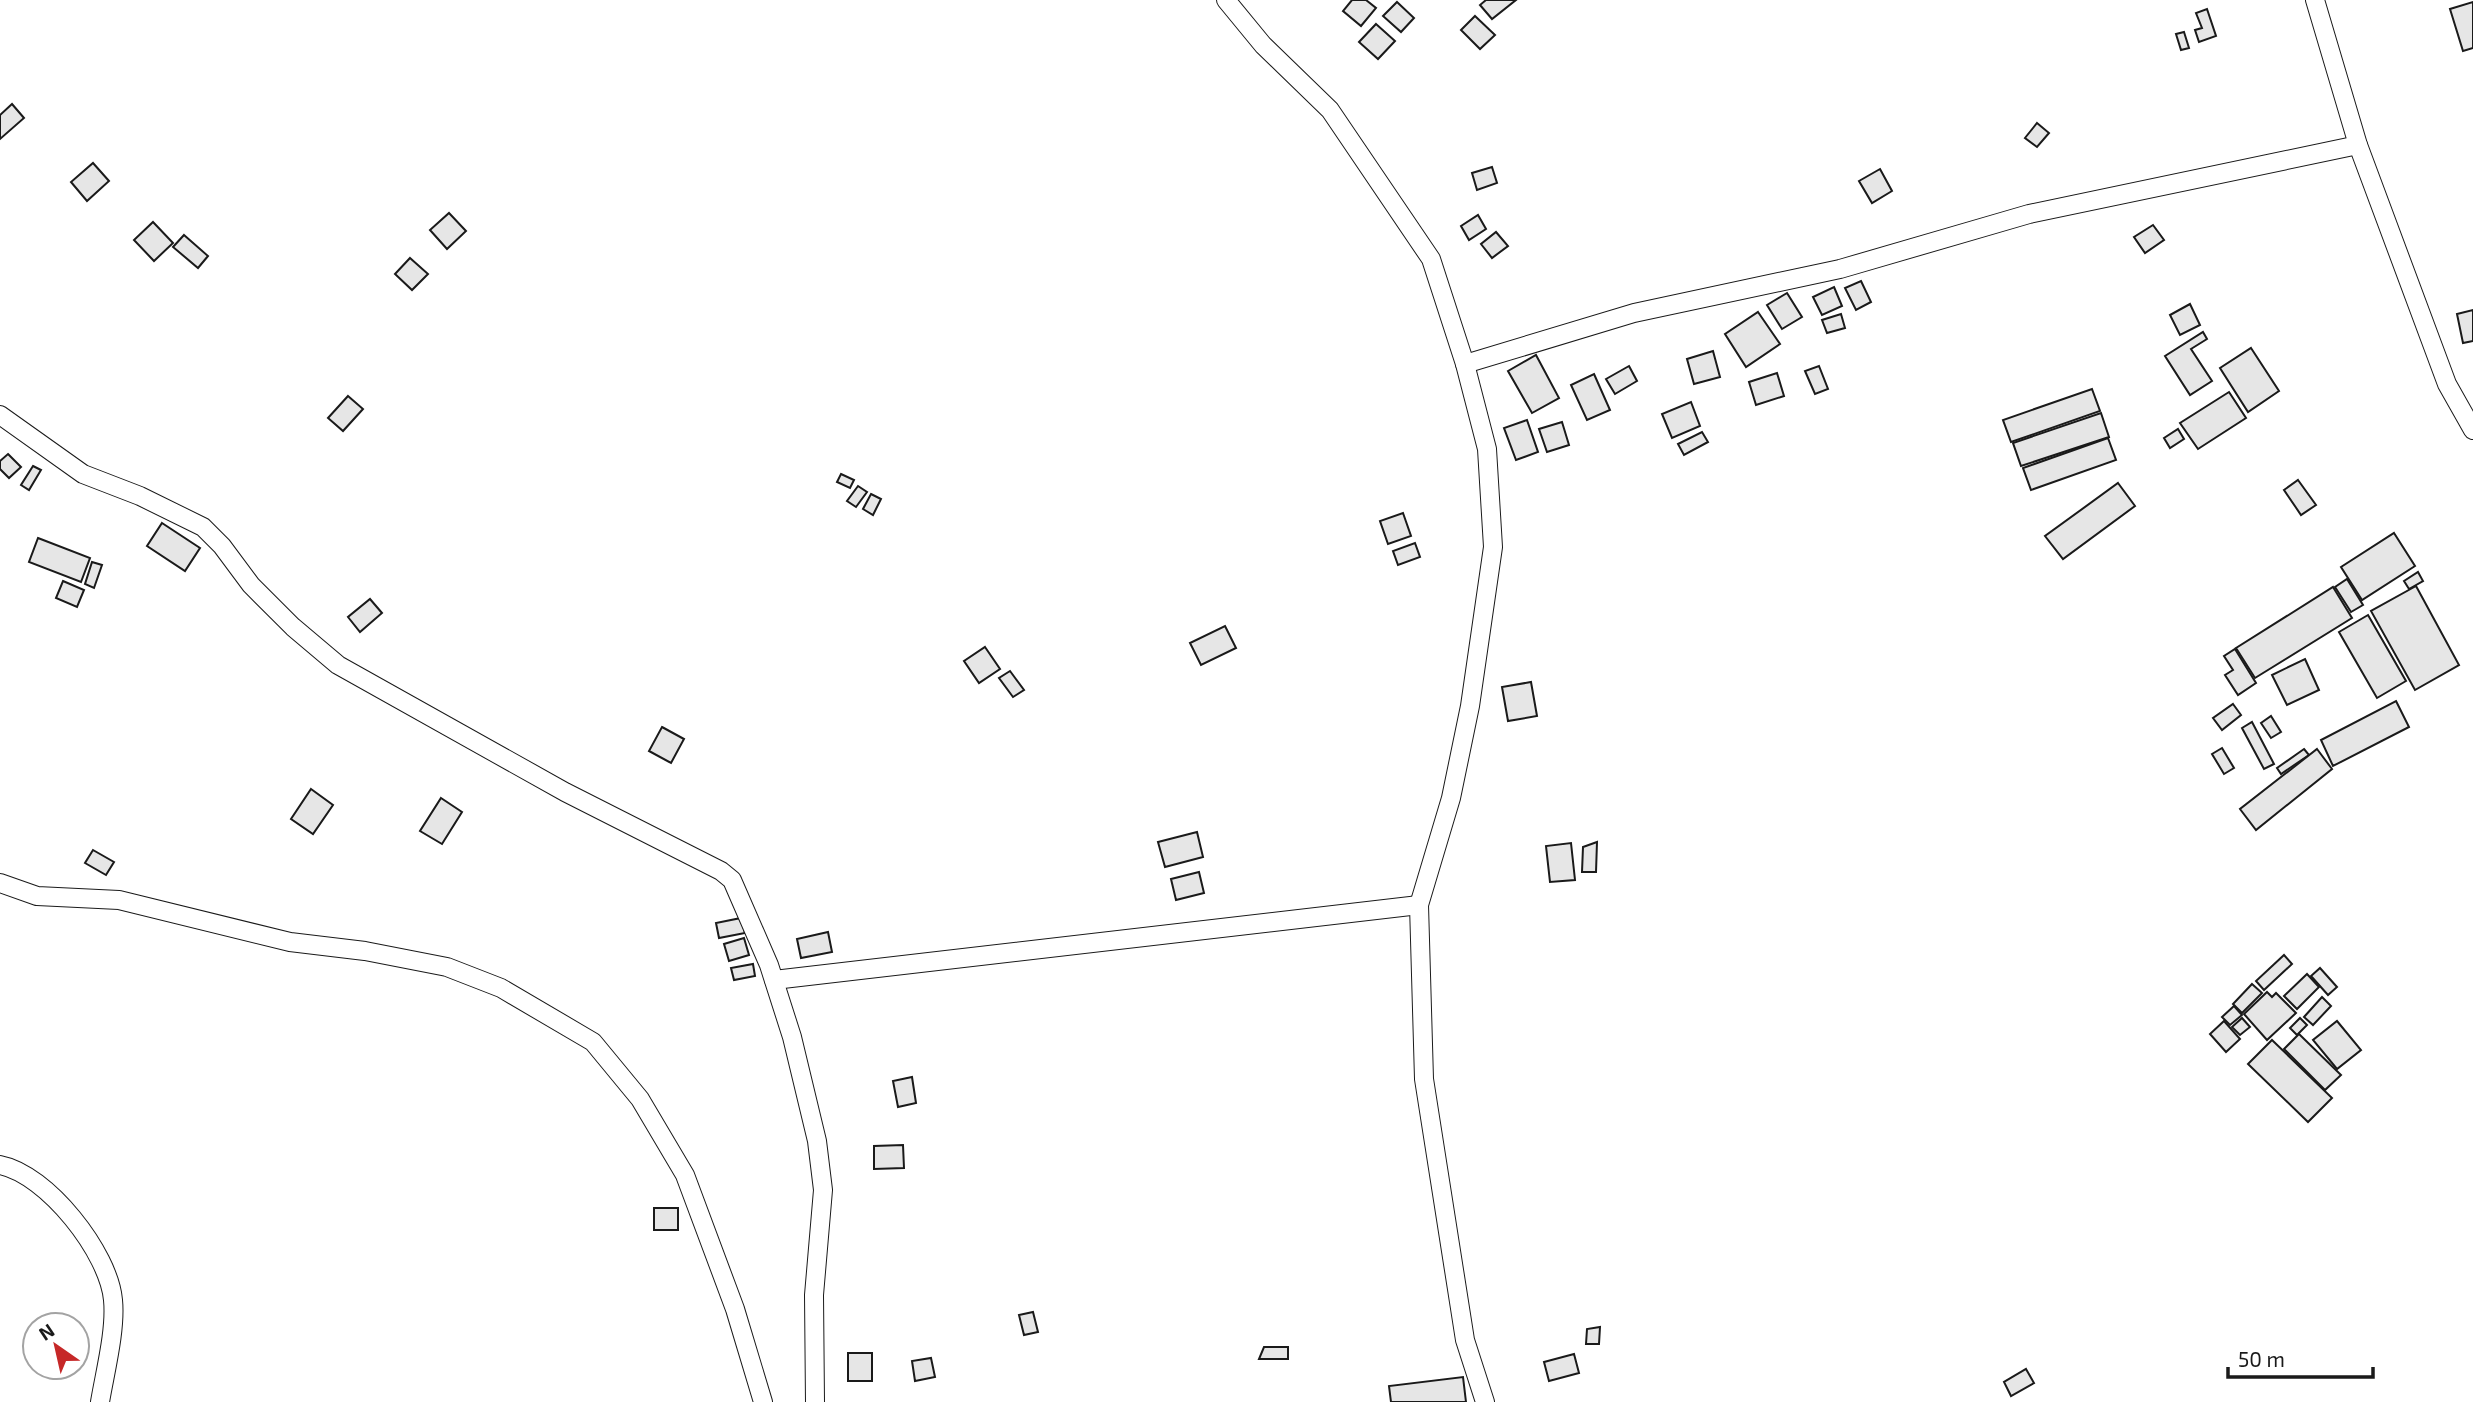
<svg xmlns="http://www.w3.org/2000/svg" width="2473" height="1402" font-family="'Exo 2',sans-serif">
  <style>
    .building { fill: #e6e6e6; stroke: #1a1a1a; stroke-width: 2 }
    .lines { fill: none; stroke-linecap: round; stroke-linejoin: round }
    .street-casing { stroke: #1a1a1a; stroke-width: 20 }
    .street { stroke: #fff; stroke-width: 18 }
  </style>
  <rect width="100%" height="100%" fill="#fff"/>
  <g class="building">
    <path d="M1352 0H1366L1376 8 1361 26 1343 11Z"/>
    <path d="M1486 0H1516L1492 19 1480 5Z"/>
    <path d="M1397 2 1414 18 1401 32 1383 16Z"/>
    <path d="M2473 2V48L2463 51 2450 9Z"/>
    <path d="M2207 9 2216 36 2199 42 2195 30 2202 28 2196 13Z"/>
    <path d="M1475 16 1495 35 1480 49 1461 30Z"/>
    <path d="M1376 24 1395 41 1378 59 1359 42Z"/>
    <path d="M2184 32 2189 48 2181 50 2176 34Z"/>
    <path d="M12 104 24 118 0 139V115Z"/>
    <path d="M2037 123 2049 133 2037 147 2025 138Z"/>
    <path d="M93 163 109 181 87 201 71 182Z"/>
    <path d="M1492 167 1497 183 1477 190 1472 173Z"/>
    <path d="M1880 169 1892 191 1872 203 1859 181Z"/>
    <path d="M449 213 466 231 447 249 430 230Z"/>
    <path d="M1478 215 1486 229 1469 240 1461 226Z"/>
    <path d="M153 222 173 243 154 261 134 240Z"/>
    <path d="M2153 225 2164 240 2145 253 2134 237Z"/>
    <path d="M1496 232 1508 246 1492 258 1481 244Z"/>
    <path d="M184 235 208 256 198 268 173 247Z"/>
    <path d="M410 258 428 274 412 290 395 274Z"/>
    <path d="M1861 281 1871 302 1856 310 1845 288Z"/>
    <path d="M1834 287 1842 306 1822 315 1813 297Z"/>
    <path d="M1787 293 1802 317 1782 329 1767 305Z"/>
    <path d="M2190 304 2200 325 2180 335 2170 315Z"/>
    <path d="M2473 310V341L2463 343 2457 314Z"/>
    <path d="M1758 312 1780 344 1746 367 1725 334Z"/>
    <path d="M1841 314 1845 328 1827 333 1822 320Z"/>
    <path d="M2203 332 2207 339 2191 349 2212 381 2190 395 2165 356Z"/>
    <path d="M2251 348 2279 391 2248 412 2220 368Z"/>
    <path d="M1713 351 1720 377 1694 384 1687 359Z"/>
    <path d="M1536 355 1559 398 1532 413 1508 371Z"/>
    <path d="M1629 366 1637 381 1615 394 1606 379Z"/>
    <path d="M1819 366 1828 389 1815 394 1805 371Z"/>
    <path d="M1777 373 1784 396 1756 405 1749 382Z"/>
    <path d="M1594 374 1610 410 1587 420 1571 385Z"/>
    <path d="M2092 389 2100 411 2011 442 2003 420Z"/>
    <path d="M2229 392 2246 418 2198 449 2180 423Z"/>
    <path d="M348 396 363 409 343 431 328 418Z"/>
    <path d="M1691 402 1700 426 1672 438 1662 414Z"/>
    <path d="M2101 413 2109 437 2021 466 2013 443Z"/>
    <path d="M1527 420 1538 452 1516 460 1504 428Z"/>
    <path d="M1562 422 1569 445 1547 452 1539 429Z"/>
    <path d="M2178 429 2184 439 2170 448 2164 438Z"/>
    <path d="M1702 432 1708 442 1684 455 1678 444Z"/>
    <path d="M2108 438 2116 460 2031 490 2023 468Z"/>
    <path d="M8 454 21 467 9 478 0 469V461Z"/>
    <path d="M33 466 41 470 29 490 21 485Z"/>
    <path d="M841 474 854 480 850 488 837 482Z"/>
    <path d="M2298 480 2316 505 2301 515 2284 490Z"/>
    <path d="M2118 483 2135 506 2063 559 2045 536Z"/>
    <path d="M858 486 867 492 856 507 847 501Z"/>
    <path d="M871 494 881 499 873 515 863 509Z"/>
    <path d="M1403 513 1411 536 1388 544 1380 521Z"/>
    <path d="M162 523 200 548 185 571 147 546Z"/>
    <path d="M2394 533 2415 566 2362 600 2341 567Z"/>
    <path d="M38 538 90 558 81 582 29 562Z"/>
    <path d="M1415 543 1420 557 1398 565 1393 551Z"/>
    <path d="M92 562 102 565 94 588 85 584Z"/>
    <path d="M2418 572 2423 581 2409 589 2404 581Z"/>
    <path d="M2347 579 2363 605 2351 612 2335 587Z"/>
    <path d="M63 581 84 590 77 607 56 598Z"/>
    <path d="M2416 586 2459 665 2415 690 2371 611Z"/>
    <path d="M2333 587 2352 618 2255 678 2236 648Z"/>
    <path d="M370 599 382 613 360 632 348 617Z"/>
    <path d="M2368 615 2406 681 2377 698 2339 632Z"/>
    <path d="M1225 626 1236 648 1201 665 1190 643Z"/>
    <path d="M985 647 1000 669 979 683 964 661Z"/>
    <path d="M2235 649 2256 683 2238 695 2225 675 2233 670 2224 656Z"/>
    <path d="M2305 659 2319 690 2287 705 2272 675Z"/>
    <path d="M1010 671 1024 690 1013 697 999 678Z"/>
    <path d="M1531 682 1537 716 1508 721 1502 687Z"/>
    <path d="M2396 701 2409 727 2333 766 2321 740Z"/>
    <path d="M2233 704 2241 715 2222 730 2213 718Z"/>
    <path d="M2271 716 2281 732 2271 738 2261 723Z"/>
    <path d="M2252 722 2274 764 2264 769 2242 728Z"/>
    <path d="M662 727 684 739 671 763 649 751Z"/>
    <path d="M2222 748 2234 768 2224 774 2212 754Z"/>
    <path d="M2304 749 2309 755 2281 774 2277 768Z"/>
    <path d="M2317 749 2332 769 2256 830 2240 809Z"/>
    <path d="M311 789 333 805 313 834 291 819Z"/>
    <path d="M441 798 462 812 442 844 420 831Z"/>
    <path d="M1197 832 1203 857 1165 867 1158 842Z"/>
    <path d="M1597 842 1596 872H1582L1583 847Z"/>
    <path d="M1571 843 1575 880 1550 882 1546 846Z"/>
    <path d="M93 850 114 862 106 875 85 863Z"/>
    <path d="M1199 872 1204 893 1176 900 1171 879Z"/>
    <path d="M741 918 745 933 719 938 716 923Z"/>
    <path d="M828 932 832 952 801 958 797 939Z"/>
    <path d="M744 938 749 955 729 961 724 944Z"/>
    <path d="M2284 955 2292 964 2264 990 2256 981Z"/>
    <path d="M753 964 755 976 734 980 731 968Z"/>
    <path d="M2320 968 2337 987 2328 995 2311 976Z"/>
    <path d="M2307 974 2319 987 2297 1009 2284 996Z"/>
    <path d="M2252 984 2262 993 2242 1013 2233 1004Z"/>
    <path d="M2267 992 2272 997 2276 993 2296 1013 2267 1040 2244 1014Z"/>
    <path d="M2322 997 2331 1006 2313 1025 2304 1017Z"/>
    <path d="M2234 1006 2242 1015 2230 1025 2222 1017Z"/>
    <path d="M2242 1018 2250 1027 2240 1035 2232 1027Z"/>
    <path d="M2300 1018 2307 1025 2297 1035 2290 1028Z"/>
    <path d="M2224 1021 2240 1039 2226 1052 2210 1034Z"/>
    <path d="M2337 1021 2361 1050 2337 1069 2313 1040Z"/>
    <path d="M2299 1034 2341 1075 2325 1090 2284 1049Z"/>
    <path d="M2272 1040 2332 1098 2308 1122 2248 1064Z"/>
    <path d="M912 1077 916 1103 898 1107 893 1081Z"/>
    <path d="M903 1145 904 1168 874 1169V1146Z"/>
    <rect x="654" y="1208" width="24" height="22"/>
    <path d="M1033 1312 1038 1332 1024 1335 1019 1315Z"/>
    <path d="M1600 1327 1599 1344H1586L1587 1329Z"/>
    <path d="M1264 1347H1288V1359H1259Z"/>
    <rect x="848" y="1353" width="24" height="28"/>
    <path d="M1574 1354 1579 1373 1549 1381 1544 1362Z"/>
    <path d="M931 1358 935 1377 915 1381 912 1361Z"/>
    <path d="M2026 1369 2034 1383 2011 1396 2004 1382Z"/>
    <path d="M1463 1377 1466 1402H1391L1389 1386Z"/>
  </g>
  <g class="lines">
    <g class="street-casing">
      <g id="street">
        <path d="M1226 0 1263 45 1330 110 1431 259 1465 364 1487 449 1493 547 1470 706 1451 798 1419 905 1424 1079 1465 1340 1485 1402"/>
        <path d="M2315 0 2358 145 2447 384 2473 430"/>
        <path d="M1465 364 1634 313 1840 269 2029 214 2358 145"/>
        <path d="M0 415 83 474 140 496 203 527 222 546 251 585 293 627 338 665 565 792 721 871 732 880 769 965 792 1037 817 1141 823 1190 814 1295 815 1402"/>
        <path d="M0 883 37 896 119 900 290 942 365 951 447 967 501 988 593 1042 640 1099 685 1175 735 1309 763 1402"/>
        <path d="M774 980 1419 905"/>
        <path d="M0 1165C47 1174 109 1253 113 1300 116 1330 105 1372 100 1402"/>
      </g>
    </g>
    <use href="#street" class="street"/>
  </g>
  <g transform="translate(56 1346) rotate(326)"><circle r="33" fill="#ffffff" stroke="#a3a3a3" stroke-width="2"/>
  <path d="M0-5L12 26L0 18L-12 26Z" fill="#c62828"/>
  <text y="-10" font-size="19" font-weight="bold" text-anchor="middle" fill="#1a1a1a">N</text>
  </g>
  <path d="M2228 1367v10h145v-10" fill="none" stroke="#1a1a1a" stroke-width="3.5"/>
  <text x="2238" y="1367" font-size="21" fill="#1a1a1a" stroke="#ffffff" stroke-width="5" paint-order="stroke">50 m</text>
</svg>
